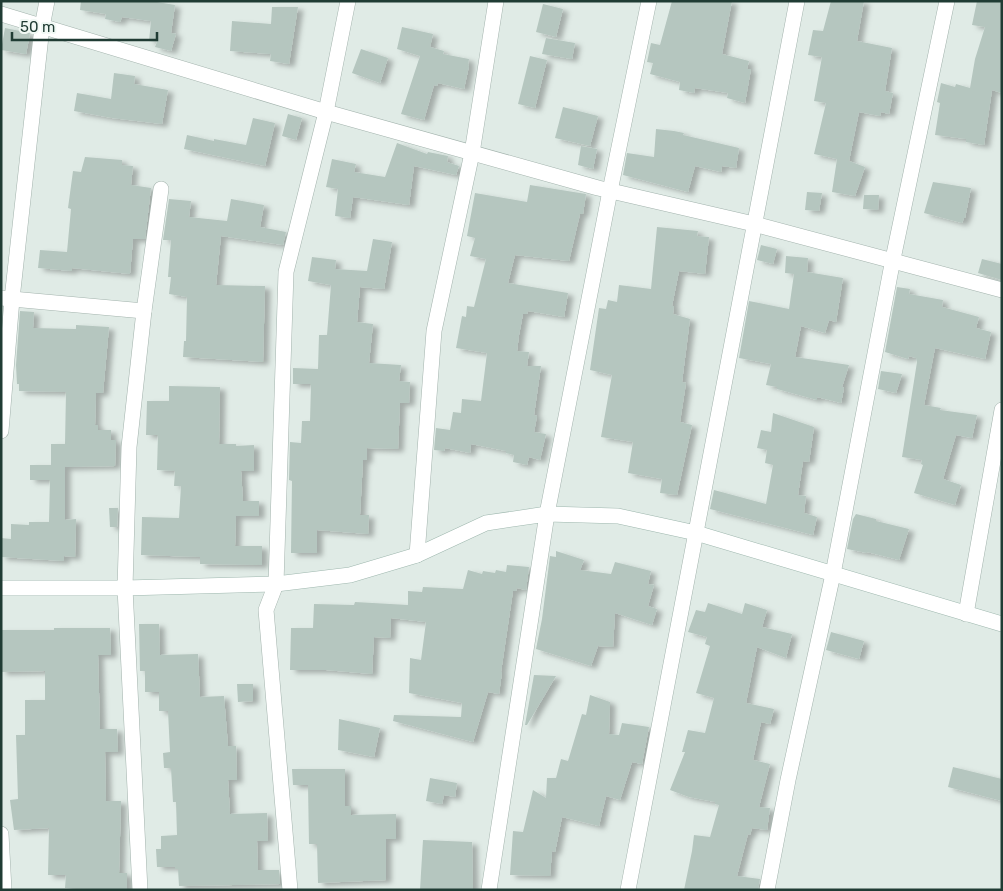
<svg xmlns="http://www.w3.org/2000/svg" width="1003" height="891" font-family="Rubik,sans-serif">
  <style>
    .building { fill: #b5c6bf; filter: url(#shadow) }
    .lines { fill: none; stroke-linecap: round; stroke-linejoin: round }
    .street-casing { stroke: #a3b3ad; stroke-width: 16 }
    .secondary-casing { stroke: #9eb7ae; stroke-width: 16 }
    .street { stroke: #fff; stroke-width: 15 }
    .secondary { stroke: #fff; stroke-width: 15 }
  </style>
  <defs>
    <filter id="shadow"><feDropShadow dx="5.5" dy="3" stdDeviation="2.5" flood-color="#0004"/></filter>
  </defs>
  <rect width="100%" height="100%" fill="#e0ebe6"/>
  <g class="building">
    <path d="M81 1H151L175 5 171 33 176 34 171 51 155 47 157 42 149 41 151 21 122 17 120 22 105 19 106 14 80 10Z"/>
    <path d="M672 1H732L722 54 749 61 747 69H751L745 103 727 98 728 93 695 88 694 93 679 90 680 82 650 74 653 63 647 62 651 43 660 45Z"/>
    <path d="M831 1H864L857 41 892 48 885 91 893 93 889 114 881 112 880 116 859 112 849 161 865 167 855 196 832 192 837 159 814 154 826 103 814 101 822 57 808 55 813 30 823 31Z"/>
    <path d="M977 1H1002V93L992 90 984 145 966 142V139L935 135 940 103 937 102 941 83 955 87 956 84 970 88 975 59 985 27 972 25Z"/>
    <path d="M543 4 563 9 556 37 536 32Z"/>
    <path d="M272 7H298L289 64 270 61 271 54 230 51 232 21 271 24Z"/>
    <path d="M402 27 433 34 430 47 444 51 443 54 469 59 468 65 469 66 464 89 438 83 437 86 434 85 424 120 401 114 420 56 397 49Z"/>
    <path d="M5 28 30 33 26 54 1 50Z"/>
    <path d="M546 38 575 43 572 59 542 54Z"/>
    <path d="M361 49 388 58 380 83 352 73Z"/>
    <path d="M530 56 547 60 535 108 518 104Z"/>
    <path d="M114 73 135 76 134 84 168 90 162 124 112 118 74 111 77 93 111 99Z"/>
    <path d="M563 107 598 116 590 146 555 138Z"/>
    <path d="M288 114 302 118 296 140 282 136Z"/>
    <path d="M253 118 275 123 265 166 184 149 187 135 214 141V139L246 145Z"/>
    <path d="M656 129 674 131 684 133 683 135 739 148 736 168 722 166 721 172 695 166 688 192 623 175 627 153 654 157Z"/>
    <path d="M397 143 427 154 428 152 448 156 447 162 459 166 456 175 414 166 409 205 353 197 350 218 335 216 338 189 326 187 332 159 356 164 354 172 385 177Z"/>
    <path d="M581 146 597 149 593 169 578 165Z"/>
    <path d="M85 157 122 160V165L133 166 131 185 151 188 145 239H133L130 274 72 268V271L38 268 40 250 67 252 71 209 68 208 73 171 81 172Z"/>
    <path d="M933 182 971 188 965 218H964L962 223 924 213Z"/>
    <path d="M530 185 586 194 583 214H580L569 261 515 255 508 283 568 293 564 317 528 311 527 314H523L519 335 517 351 529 352 527 366H541L534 415 537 416 534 432 546 434 540 460 529 457 527 465 513 462 514 455 506 453V451L471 444 470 453 445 448 444 451 434 450 436 428 450 430 453 412 461 413 462 399 481 401 487 353 456 348 462 316 466 317 467 306 474 307 486 259 470 256 475 238 467 236 475 193 527 202Z"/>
    <path d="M807 192 822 193 819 211 805 210Z"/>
    <path d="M864 195H879L878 210 863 209Z"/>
    <path d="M169 199 191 201 189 217 227 221 231 199 264 205 260 227 286 232 283 245 221 236 216 285 265 286 263 362 183 357 184 341H186L187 297 169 294 171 277H168L171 240H163Z"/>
    <path d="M657 227 698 231 697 236 709 237 705 274 679 271 672 306H674L673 314 690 319 682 382 686 383 680 422 692 425 677 495 660 493 662 479 628 473 633 442 601 437 612 375 590 370 599 308 606 309 608 300 617 302 619 285 651 289Z"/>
    <path d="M373 239 392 242 384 289 360 287 357 322 373 324 369 363 401 365 399 381 410 382 409 403H400L398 449 367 448V460H363L360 515H369L368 534 317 530V553H291L292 481 289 480 290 442 301 443 302 421H310L311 384H293V368L318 369 319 335H327L331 285 308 281 312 257 336 260 335 269 367 271Z"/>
    <path d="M761 245 777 249 773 264 757 260Z"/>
    <path d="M786 256 808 258 807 272 843 278 836 322 829 320 825 333 801 326 795 357 849 365 842 387 844 388 841 403 817 397V400L777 389V387L766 385 771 364 739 358 749 301 789 309 794 274 785 273Z"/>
    <path d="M982 259 1002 264V280L978 273Z"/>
    <path d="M897 287 910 289 909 294 943 300 942 307 979 317 976 328 991 332 985 359 935 348 924 405 941 408 940 410 977 415 972 438 956 435 943 479 961 485 955 505 914 493 923 465 921 464 922 460 902 457 917 362 916 358 909 356 908 359 885 352Z"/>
    <path d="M20 311 34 312 33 328 76 329V325L109 327 103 393H96L95 425H98V430H111V440H116L115 466 65 467V520L76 519 75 557 64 556V561L1 557V538L11 539V524L29 525V522H49L50 480H30V465H51V444H65L66 392 19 391V384H17L16 365Z"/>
    <path d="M881 371 902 374 896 393 878 389Z"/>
    <path d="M169 386 220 387 219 444H236V446L254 445V471H241L243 501H259V516H236L235 546H262V565L200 564V557L141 555 142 517 179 518 181 486H174L175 471 157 470 158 435H146L147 401H169Z"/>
    <path d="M773 413 814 427 809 462 803 461 798 495 806 496 804 513 817 517 813 535 710 509 714 490 766 504 773 465 765 463 767 450 757 448 761 430 771 432Z"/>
    <path d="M109 508H118L117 527H110Z"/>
    <path d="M856 514 876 519V521L909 529 899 560 867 552V553L847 549 853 519Z"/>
    <path d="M556 551 584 560 580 570 611 574 615 562 651 571 648 584 654 585 648 606 657 609 652 625 615 613 613 647 598 646 591 666 536 649 542 619 550 556 556 557Z"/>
    <path d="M507 565 529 567 526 590 517 588 516 591H513L501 672H502L499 694 488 692 473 742 393 721 394 715 461 717 462 703 409 693 410 658 421 660 426 622 391 618 390 638 374 637 372 674 326 670H290L291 628H313L314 604 354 605 355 602 408 605V591L422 592 423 587 463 589 468 570 482 574 483 571 495 573 496 570 506 572Z"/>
    <path d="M708 603 742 614 745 603 767 610 762 627 792 634 786 658 757 647 746 703 774 709 770 724 761 722 753 760 770 764 759 807 770 808 767 830 752 828 750 835 748 834 737 876 760 879 758 890H684L692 851 694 835 710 837 719 805 715 804V802L689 797 670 790 685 752H682L688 730 705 733 714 698 696 693 710 646 705 644 707 637 688 632 696 610 705 612Z"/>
    <path d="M139 624H159L160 655 198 654 200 697 224 696 228 746H236L237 780H228L230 814 267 813 268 841H257L258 870H279L280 884 179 886 178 869H175V867H157L156 849H161V836L177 835 176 802H173L171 768H164L163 753 170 752 168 711H159V692H145V671H140Z"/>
    <path d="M54 628H110L111 655H98L100 729H117L118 752H105L106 801H121L119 873H127V890L65 888 66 875H48L49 828 14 830 10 800 18 799 16 735H25V700H45V671L1 672V630H54Z"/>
    <path d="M831 632 864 641 859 659 826 650Z"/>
    <path d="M534 675 556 676 527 725H525Z"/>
    <path d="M237 684H253V701L238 702Z"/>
    <path d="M590 695 610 702 609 734 619 735 622 723 649 727 642 764 632 762 620 800 606 796 599 826 562 817 555 852 552 851 550 876 510 875 513 831 523 832 533 790 546 798 547 778H556L561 759 568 761 582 714 586 715Z"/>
    <path d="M339 719 380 728 374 757 338 750Z"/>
    <path d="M953 767 1002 779V801L948 787Z"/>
    <path d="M292 769H345V806H351V815L396 814V839H386V880L318 883 317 844H309L308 785H293Z"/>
    <path d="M430 778 457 783 455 797 444 795 442 804 426 801Z"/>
    <path d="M423 840 472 842 473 890H420Z"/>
  </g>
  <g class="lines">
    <g class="street-casing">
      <g id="street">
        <path d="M1 14 326 112 598 188 754 224 1002 290"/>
        <path d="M1 298 144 311"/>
        <path d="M1 431 12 299 42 27 47 1"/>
        <path d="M417 555 434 331 472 153 496 1"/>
        <path d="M966 614 1002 410"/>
        <path d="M1 834 4 890"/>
        <path d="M140 890 125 588 129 447 144 311 161 189"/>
        <path d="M290 890 266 610 276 584 286 272 326 112 348 1"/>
        <path d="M489 890 547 514 610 191 649 1"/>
        <path d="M628 890 797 1"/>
        <path d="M767 890 788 780 833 574 893 259 947 1"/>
      </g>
    </g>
    <g class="secondary-casing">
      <path id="secondary" d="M1 588H125L276 584 350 575 417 555 486 523 547 514 618 516 696 533 1002 624"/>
    </g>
    <use href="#street" class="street"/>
    <use href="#secondary" class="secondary"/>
  </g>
  <rect width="1003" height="891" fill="none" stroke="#203c34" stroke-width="5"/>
  <path d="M12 32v8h145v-8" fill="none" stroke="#203c34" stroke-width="2.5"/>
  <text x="20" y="32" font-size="15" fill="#203c34" stroke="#f0f8f4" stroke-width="4" paint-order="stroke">50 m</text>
</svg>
